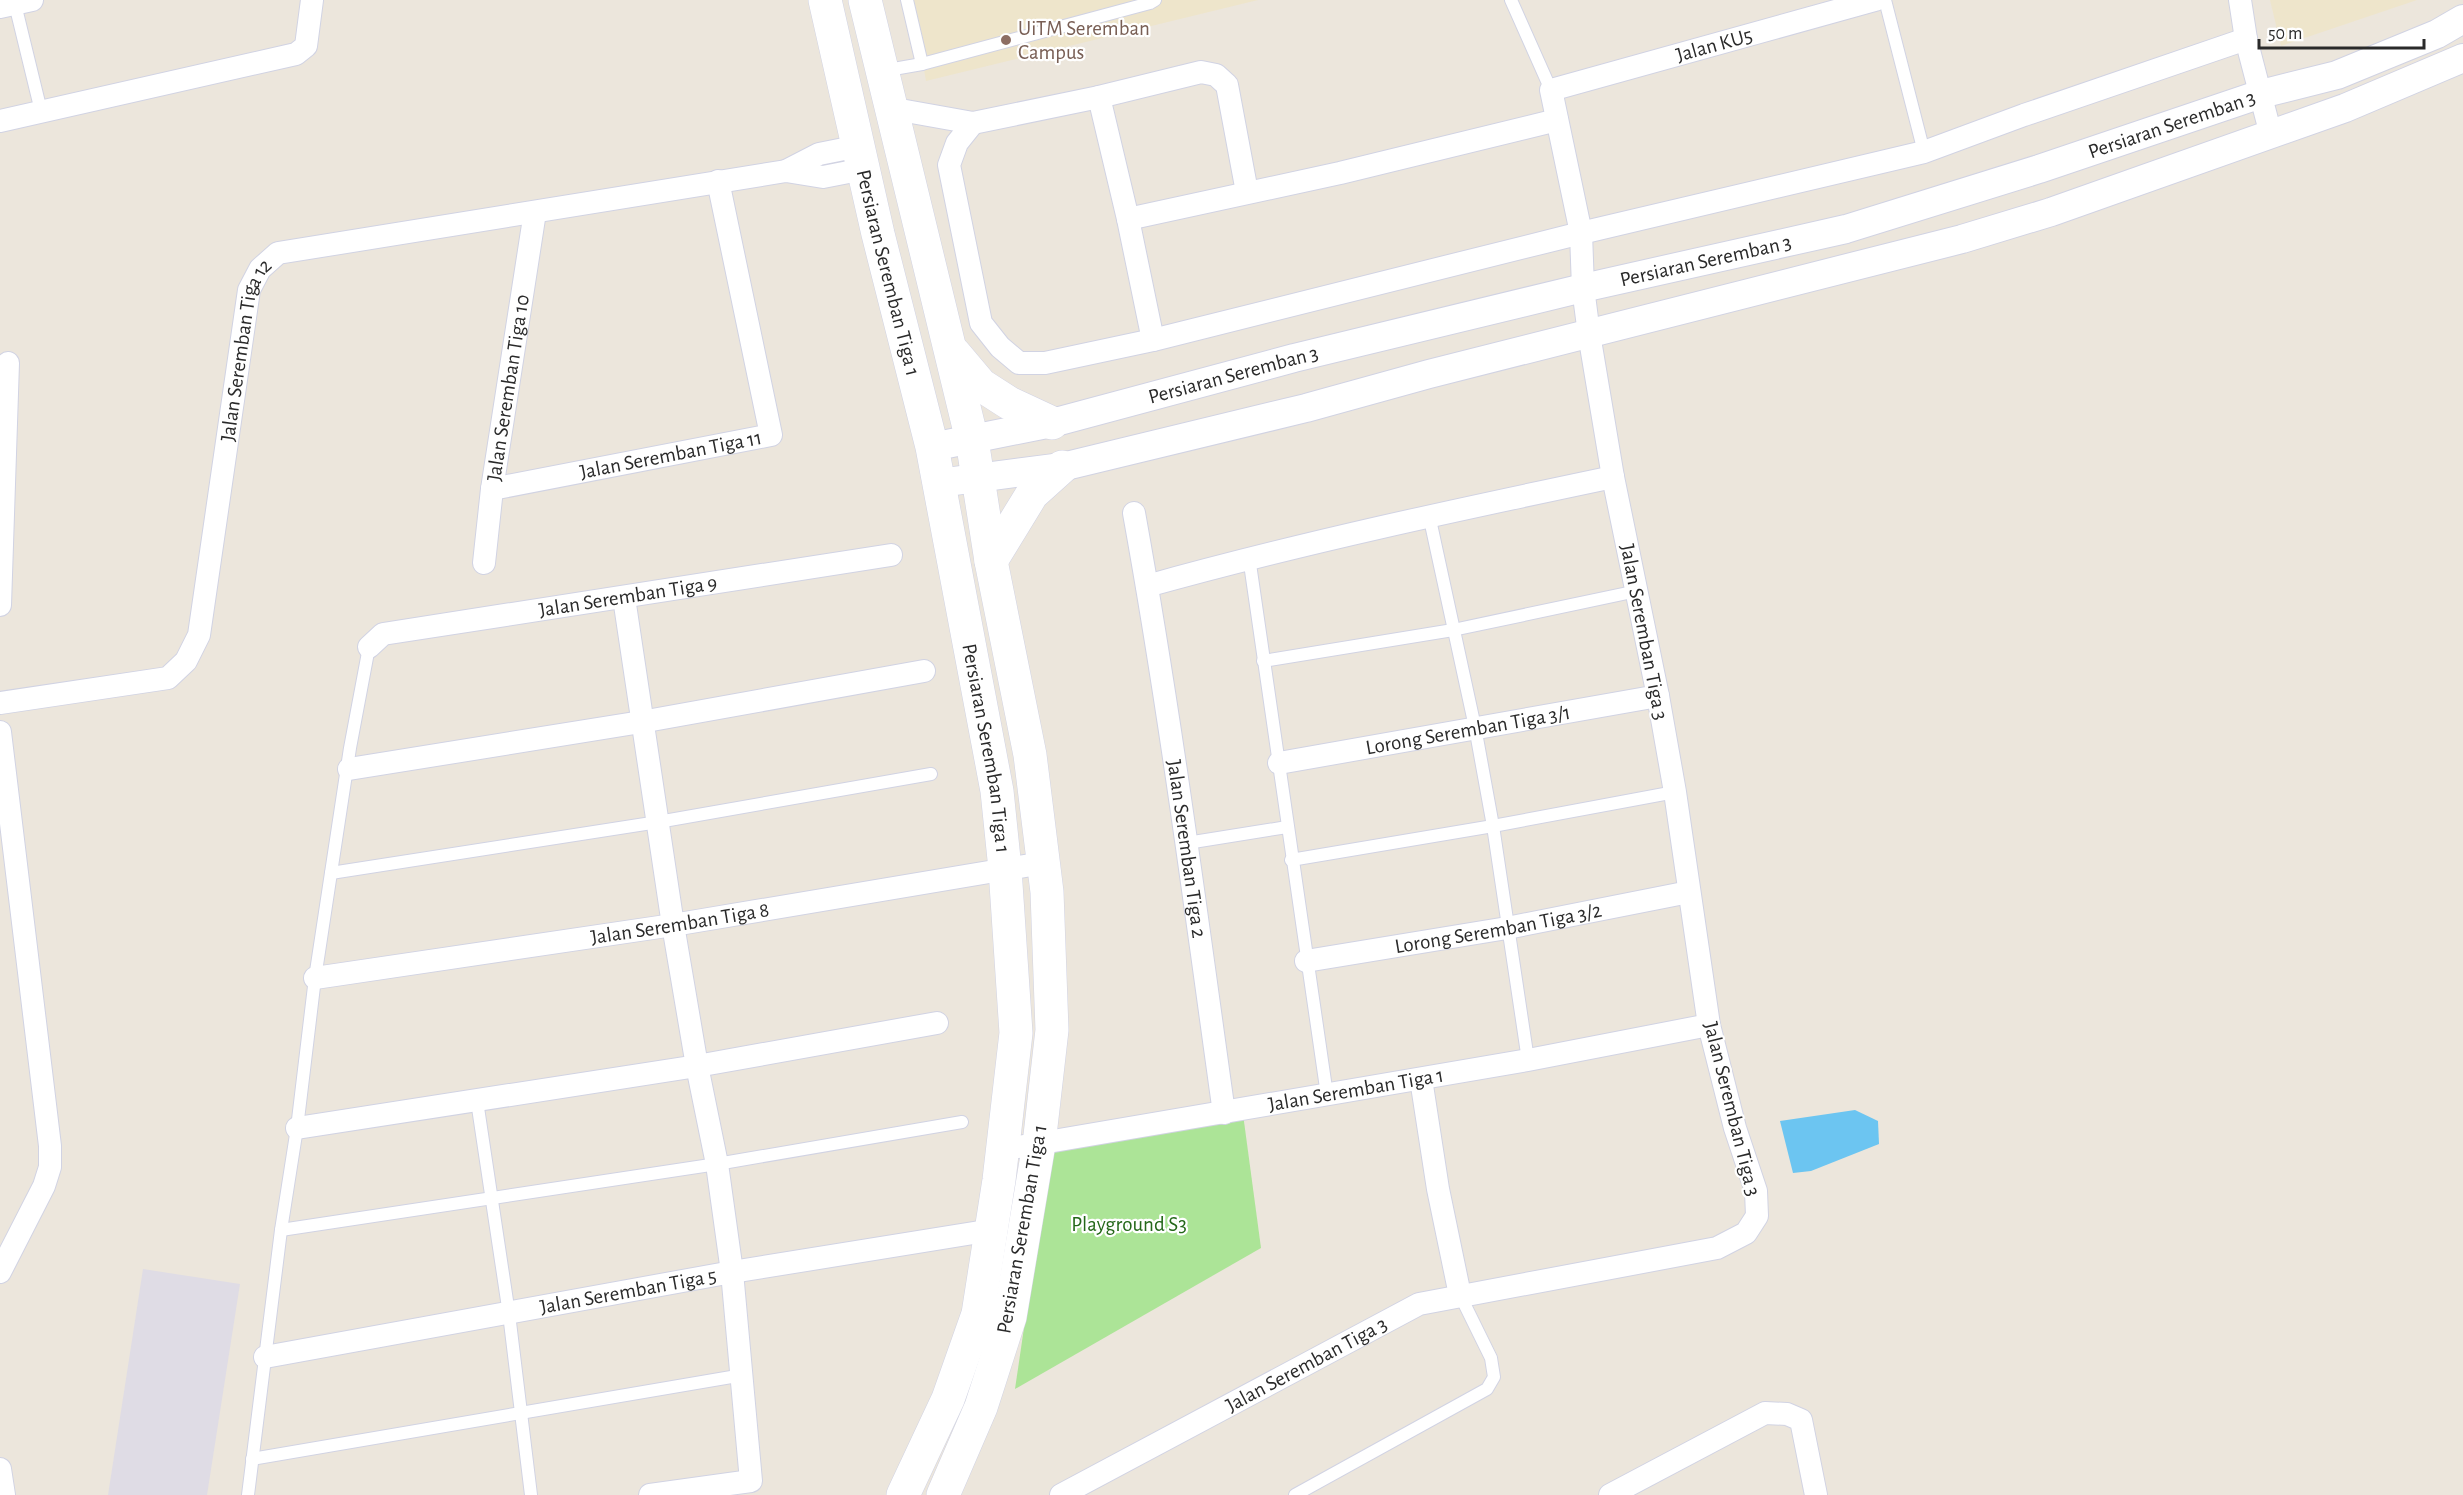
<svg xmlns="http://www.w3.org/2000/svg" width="2463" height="1495" font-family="'Alegreya Sans',sans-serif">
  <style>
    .industrial { fill: #dfdce5 }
    .education { fill: #eee5cb }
    .green { fill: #ace497 }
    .water { fill: #6cc5f1 }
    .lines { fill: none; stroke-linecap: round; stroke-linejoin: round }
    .service-casing { stroke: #d1d3e3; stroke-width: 14 }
    .minor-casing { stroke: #d1d3e3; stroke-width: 24 }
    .tertiary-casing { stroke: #d1d3e3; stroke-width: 30 }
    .secondary-casing { stroke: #d1d3e3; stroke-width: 34 }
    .service { stroke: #fff; stroke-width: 12 }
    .minor { stroke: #fff; stroke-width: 22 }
    .tertiary { stroke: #fff; stroke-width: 28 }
    .secondary { stroke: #fff; stroke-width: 33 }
    .education-dot { fill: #8d6e63; stroke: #fff; stroke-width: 2 }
    .labels { text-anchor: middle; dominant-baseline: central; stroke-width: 4.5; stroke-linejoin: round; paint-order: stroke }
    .education-label { font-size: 21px; fill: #785e54; stroke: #fff; text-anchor: start }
    .street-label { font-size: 21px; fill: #2a2a2a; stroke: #fff }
    .park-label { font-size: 21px; fill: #246819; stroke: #fff }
  </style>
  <rect width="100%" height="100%" fill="#ece6dc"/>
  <path class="industrial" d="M143 1269 240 1284 207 1495H108Z"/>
  <g class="education">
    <path d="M912 0H1258L926 81Z"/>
    <path d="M2270 0H2417L2281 46Z"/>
  </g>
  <path class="green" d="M1243 1114 1261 1248 1015 1389 1050 1151Z"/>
  <path class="water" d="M1855 1110 1878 1121 1879 1144 1811 1171 1793 1173 1780 1121Z"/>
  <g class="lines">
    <g class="service-casing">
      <g id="service">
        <path d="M14 0 41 111"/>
        <path d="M907 0 922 64"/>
        <path d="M1511 0 1551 90"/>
        <path d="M1885 0 1924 152"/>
        <path d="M882 71 922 64 1150 3 1155 0"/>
        <path d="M1429 515 1475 727 1493 826 1528 1060"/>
        <path d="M1249 557 1327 1095"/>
        <path d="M1263 661 1453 630 1637 591"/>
        <path d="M1187 843 1287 827"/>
        <path d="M1291 860 1493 826 1675 792"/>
        <path d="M331 873 658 822 931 774"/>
        <path d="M477 1101 509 1314 531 1495"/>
        <path d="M281 1230 717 1164 962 1122"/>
        <path d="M252 1459 743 1375"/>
        <path d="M248 1495 281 1230 297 1128 315 978 350 748 369 647"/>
        <path d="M1295 1495 1487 1389 1494 1377 1491 1358 1460 1295"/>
      </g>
    </g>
    <g class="minor-casing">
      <g id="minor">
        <path d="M2240 0 2246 39 2271 135"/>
        <path d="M0 7 32 0"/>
        <path d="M1099 97 1128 219 1153 340"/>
        <path d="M889 108 973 123 1099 97 1201 72 1216 75 1227 85 1247 192"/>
        <path d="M0 121 296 54 306 46 312 0"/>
        <path d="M973 123 957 143 949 165 981 323 1000 347 1019 363H1045L1153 340 1581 233 1924 152 2024 115 2246 39"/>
        <path d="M786 171 819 154 859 146"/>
        <path d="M1128 219 1340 173 1557 120"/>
        <path id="s1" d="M492 489 771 435 718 181"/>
        <path id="s2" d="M1134 513C1170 712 1196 912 1224 1113"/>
        <path id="s3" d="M484 563 492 489 535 212"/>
        <path d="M1147 586C1301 543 1456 510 1613 477"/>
        <path d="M624 598 673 925 697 1066 717 1164 732 1272 751 1481 650 1495"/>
        <path d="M0 605 8 363"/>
        <path id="s4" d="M369 647 383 634 891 555"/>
        <path id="s5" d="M0 703 168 678 186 661 199 635 249 290 260 269 278 253 786 171 823 177 864 169"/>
        <path d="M0 732 50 1146V1167L44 1186 0 1272"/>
        <path id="s6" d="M1279 763 1658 696"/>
        <path d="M349 769 641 722 924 671"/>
        <path id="s7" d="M1306 961 1507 928 1689 892"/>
        <path id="s8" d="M315 978 673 925 1043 863"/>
        <path d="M1421 1079 1438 1189 1460 1295"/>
        <path d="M297 1128 697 1066 937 1023"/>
        <path id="s9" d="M1001 1150 1528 1060 1709 1025"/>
        <path id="s10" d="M265 1357 732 1272 992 1230"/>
        <path d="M0 1469 4 1495"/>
        <path id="s11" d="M1061 1495 1419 1304 1717 1248 1746 1233 1757 1216 1756 1191 1735 1128 1709 1025 1675 792 1658 696 1613 477 1589 334 1583 288 1581 233 1551 90 1875 0"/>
        <path d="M1610 1495 1765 1413 1787 1414 1801 1420 1816 1495"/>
      </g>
    </g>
    <g class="tertiary-casing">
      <g id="tertiary">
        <path id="s12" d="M932 447 1052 423 1294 358 1583 288 1846 229 2039 169 2261 94 2337 75 2437 34 2463 19"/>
        <path d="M939 483 1062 467 1306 408 1429 374 1962 239 2051 212 2345 108 2463 58"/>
      </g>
    </g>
    <g class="secondary-casing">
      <g id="secondary">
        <path id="s13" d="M825 0 878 234 932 447 997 791 1005 869 1016 1033 999 1180 978 1314 948 1399 903 1495"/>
        <path d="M865 0 972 440 991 561 1030 755 1047 892 1052 1030 1039 1144 1010 1317 981 1407 943 1495"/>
        <path d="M954 353 981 385 1009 403 1052 423"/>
        <path d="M991 561 1032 494 1062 467"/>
      </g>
    </g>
    <use href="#service" class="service"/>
    <use href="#minor" class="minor"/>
    <use href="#tertiary" class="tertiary"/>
    <use href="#secondary" class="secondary"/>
  </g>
  <circle class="education-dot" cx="1006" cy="40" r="6"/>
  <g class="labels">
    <g class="education-label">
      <text x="1018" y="28">UiTM Seremban<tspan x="1018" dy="24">Campus</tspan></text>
    </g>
    <g class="street-label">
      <text stroke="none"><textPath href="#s11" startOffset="2078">Jalan KU5</textPath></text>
      <text stroke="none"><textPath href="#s12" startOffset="1282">Persiaran Seremban 3</textPath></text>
      <text stroke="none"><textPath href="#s12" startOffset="796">Persiaran Seremban 3</textPath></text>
      <text stroke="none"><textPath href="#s13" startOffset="280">Persiaran Seremban Tiga 1</textPath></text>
      <text stroke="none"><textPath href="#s5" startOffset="513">Jalan Seremban Tiga 12</textPath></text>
      <text stroke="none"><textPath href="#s12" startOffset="310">Persiaran Seremban 3</textPath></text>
      <text stroke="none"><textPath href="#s3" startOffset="177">Jalan Seremban Tiga 10</textPath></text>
      <text stroke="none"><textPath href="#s1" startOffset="182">Jalan Seremban Tiga 11</textPath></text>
      <text stroke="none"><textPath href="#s4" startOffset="267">Jalan Seremban Tiga 9</textPath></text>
      <text transform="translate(1644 632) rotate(79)">Jalan Seremban Tiga 3</text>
      <text stroke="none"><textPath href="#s6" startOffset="192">Lorong Seremban Tiga 3/1</textPath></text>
      <text stroke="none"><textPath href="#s13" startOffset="766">Persiaran Seremban Tiga 1</textPath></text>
      <text stroke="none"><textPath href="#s2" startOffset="340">Jalan Seremban Tiga 2</textPath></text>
      <text stroke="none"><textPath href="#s8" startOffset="369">Jalan Seremban Tiga 8</textPath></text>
      <text stroke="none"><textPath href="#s7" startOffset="195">Lorong Seremban Tiga 3/2</textPath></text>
      <text stroke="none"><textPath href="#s9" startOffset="360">Jalan Seremban Tiga 1</textPath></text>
      <text transform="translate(1732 1109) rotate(76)">Jalan Seremban Tiga 3</text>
      <text transform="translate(1022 1229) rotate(-80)">Persiaran Seremban Tiga 1</text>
      <text stroke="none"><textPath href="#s10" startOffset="369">Jalan Seremban Tiga 5</textPath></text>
      <text stroke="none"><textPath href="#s11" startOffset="278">Jalan Seremban Tiga 3</textPath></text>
    </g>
    <g class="park-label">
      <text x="1129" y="1224">Playground S3</text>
    </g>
  </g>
  <path d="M2259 39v9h165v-9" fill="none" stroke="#2a2a2a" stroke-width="3"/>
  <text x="2268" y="39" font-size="18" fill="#2a2a2a" stroke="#ffffff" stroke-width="4.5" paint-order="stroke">50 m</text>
</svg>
